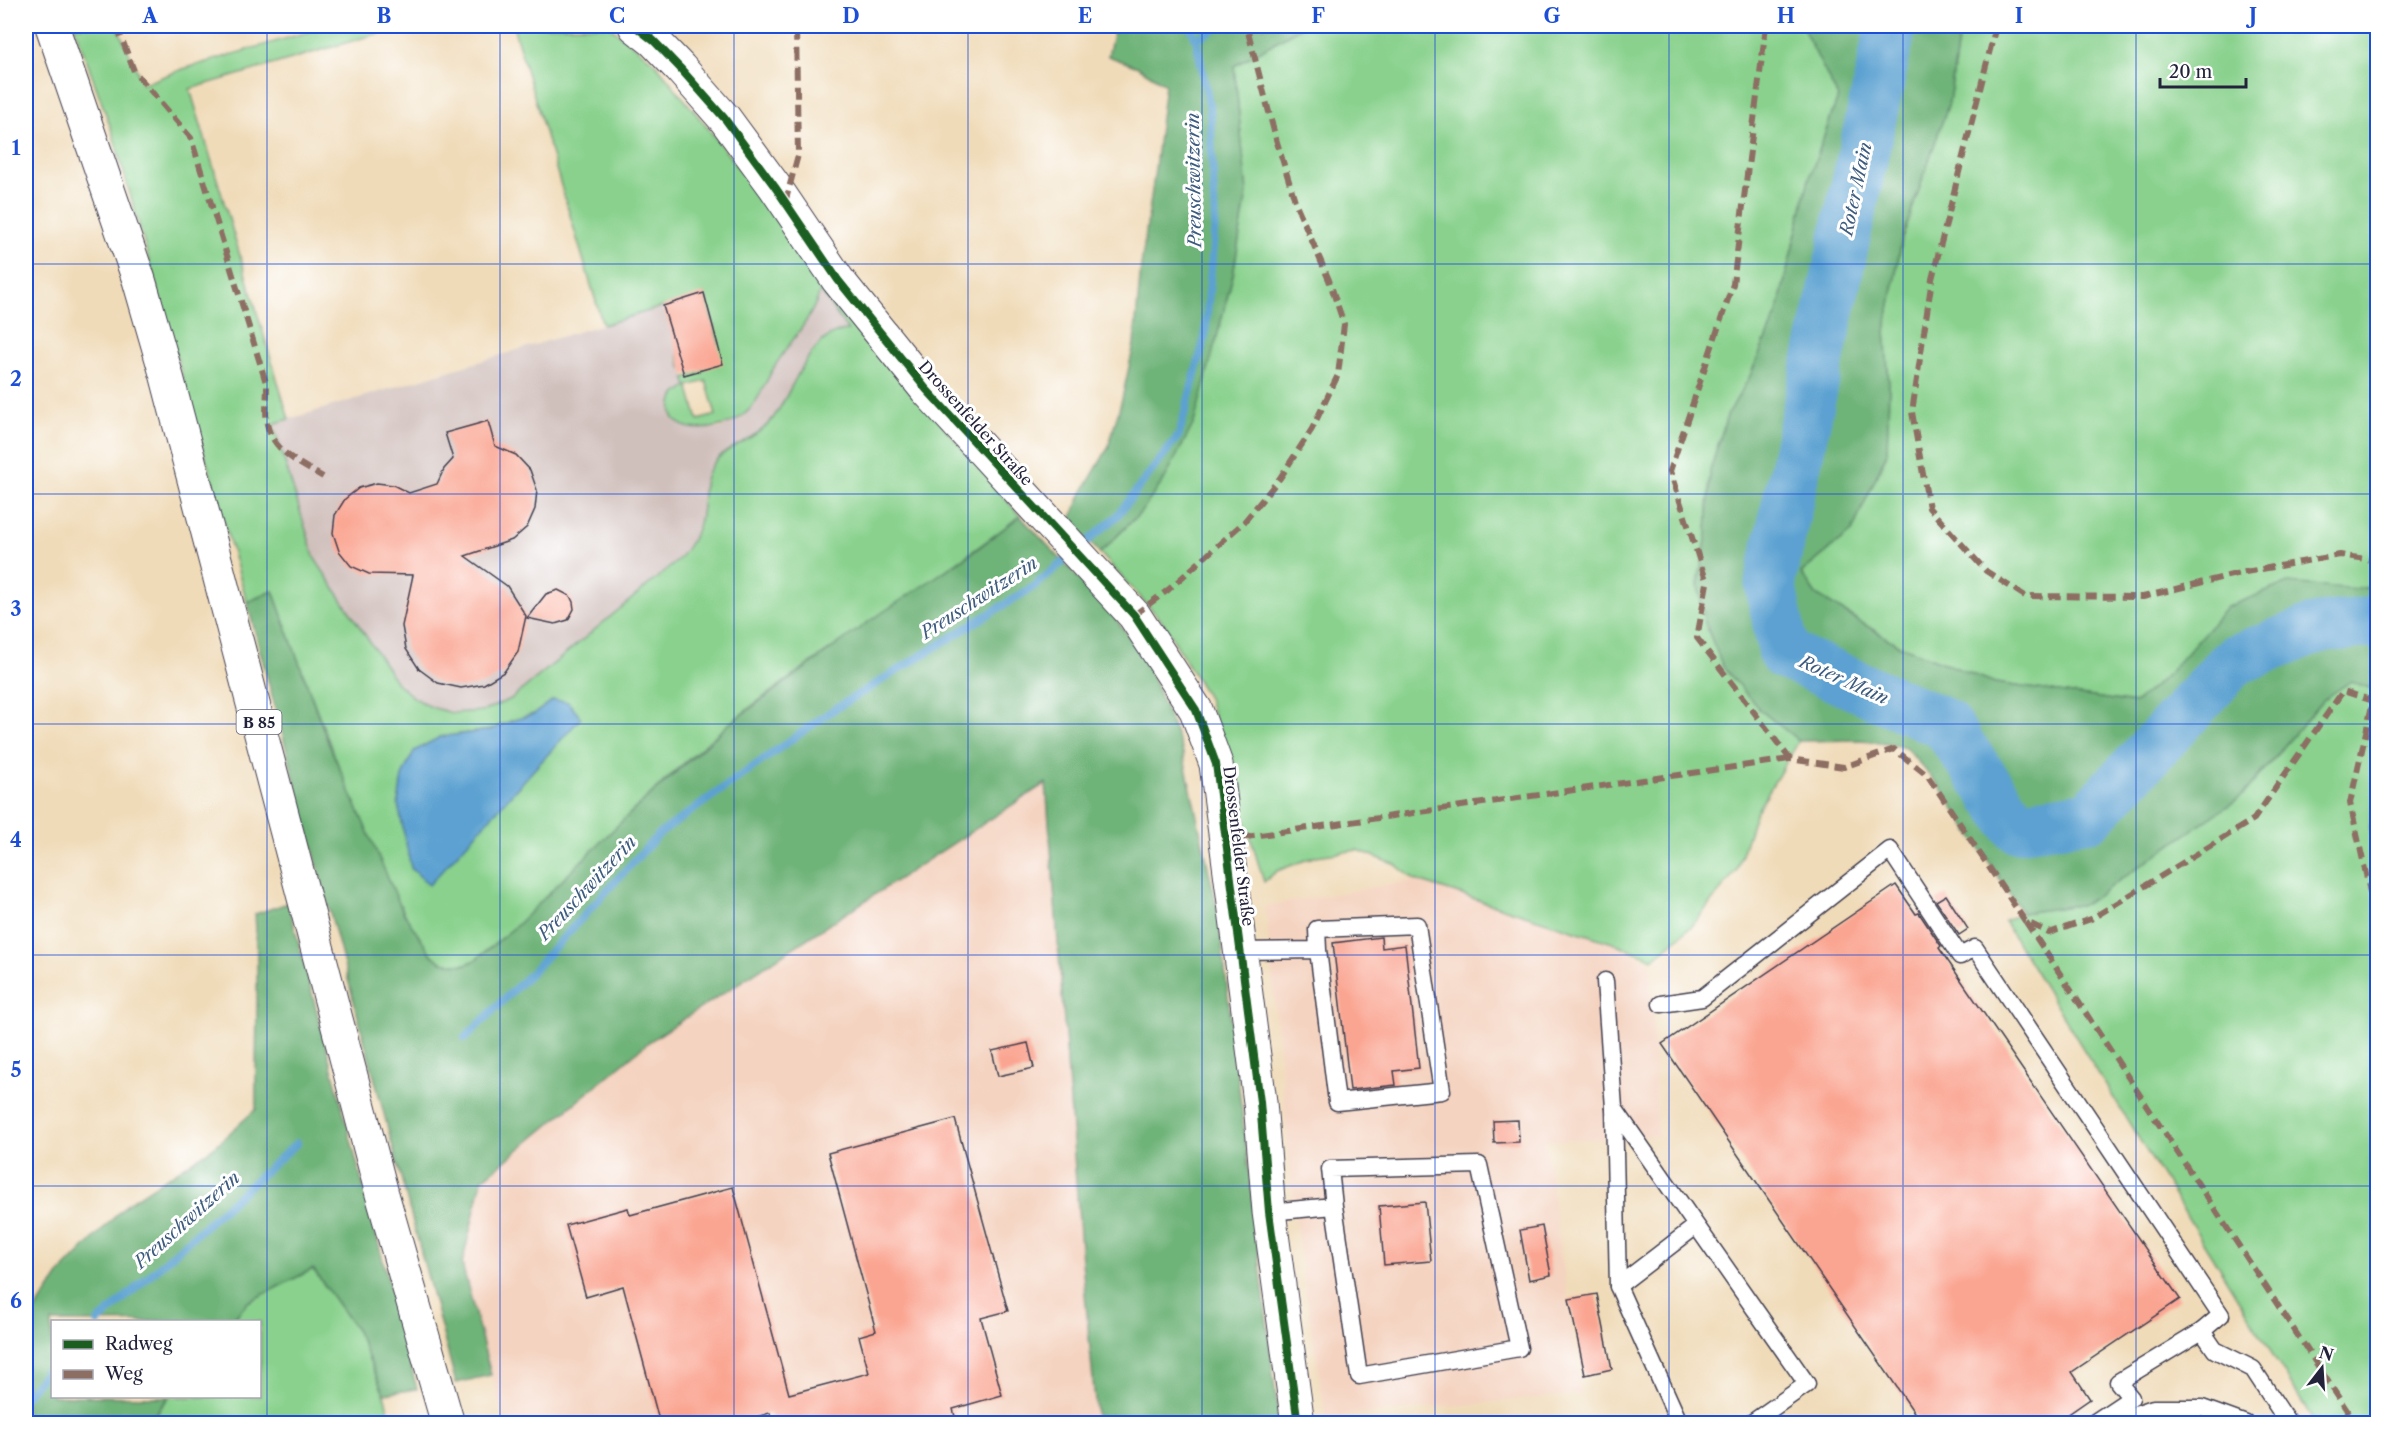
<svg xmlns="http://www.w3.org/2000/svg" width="2403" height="1449" font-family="'Libre Caslon Text',serif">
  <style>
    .built { fill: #f4d3c0 }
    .industrial { fill: #d0c0bc; fill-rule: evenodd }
    .green { fill: #89d18d; stroke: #567a64; stroke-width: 1.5; fill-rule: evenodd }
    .forest { fill: #6eb378; stroke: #486a5a; stroke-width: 1.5 }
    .water { fill: #5ba1d1; stroke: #3e6286; stroke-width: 1.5 }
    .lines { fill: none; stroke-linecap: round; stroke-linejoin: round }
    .stream { stroke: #5ba1d1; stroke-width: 8 }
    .river { stroke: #5ba1d1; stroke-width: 51 }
    .building { fill: #faa592 }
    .lane-casing { stroke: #413e4e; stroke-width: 19 }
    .street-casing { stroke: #413e4e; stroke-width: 35 }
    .primary-casing { stroke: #413e4e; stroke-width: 35 }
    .lane { stroke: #fff; stroke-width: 16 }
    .street { stroke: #fff; stroke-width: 33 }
    .primary { stroke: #fff; stroke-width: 33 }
    .quiet { stroke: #8d6e63; stroke-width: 6; stroke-dasharray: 12 6; stroke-linecap: butt }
    .cycleway-casing { stroke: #fff; stroke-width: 11 }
    .cycleway { stroke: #1b5e20; stroke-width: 8 }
    .grid { fill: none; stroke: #1d4ed8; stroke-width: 1.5; stroke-opacity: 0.55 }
    .labels { text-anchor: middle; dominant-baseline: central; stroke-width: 6; stroke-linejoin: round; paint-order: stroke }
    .shield { fill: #fff; stroke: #646476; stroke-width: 1.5 }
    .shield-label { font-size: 15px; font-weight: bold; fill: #22223b }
    .street-label { font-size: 16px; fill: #22223b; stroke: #fff }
    .water-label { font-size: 18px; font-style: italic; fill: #3c5b7e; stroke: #fff }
    .neatline { fill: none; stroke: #1d4ed8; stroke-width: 2 }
    .grid-label { font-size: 20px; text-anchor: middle; font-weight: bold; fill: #1d4ed8 }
  </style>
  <rect width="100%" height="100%" fill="#fff"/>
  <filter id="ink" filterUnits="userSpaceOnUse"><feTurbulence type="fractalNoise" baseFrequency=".0167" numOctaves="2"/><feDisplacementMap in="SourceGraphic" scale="12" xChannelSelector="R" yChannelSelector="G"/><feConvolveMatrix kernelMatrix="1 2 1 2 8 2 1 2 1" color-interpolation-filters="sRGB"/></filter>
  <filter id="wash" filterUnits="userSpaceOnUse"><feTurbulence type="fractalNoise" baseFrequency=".008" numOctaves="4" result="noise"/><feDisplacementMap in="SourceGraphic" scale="24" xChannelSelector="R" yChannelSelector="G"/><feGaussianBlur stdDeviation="1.35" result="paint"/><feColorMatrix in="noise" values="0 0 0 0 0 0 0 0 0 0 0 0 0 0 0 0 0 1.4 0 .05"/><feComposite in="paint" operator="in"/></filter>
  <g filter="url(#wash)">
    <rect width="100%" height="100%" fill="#f0dbb9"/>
    <g class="built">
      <path d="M1046 782 1082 1261 1097 1423H504L462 1264 482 1180 650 1041Z"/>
      <path d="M1415 880 1619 945 1650 964 1658 1136 1545 1141 1581 1394 1326 1417 1295 1221 1266 906Z"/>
    </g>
    <path class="industrial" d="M820 290 849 330 801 368 776 414 766 427 756 436 720 456 712 465 702 492 701 515 693 538 676 562 511 699 483 711 452 713 432 707 413 697 397 683 315 559 273 424 663 306 688 386 672 401 708 429 721 428 742 417 756 401 782 355 809 317ZM496 446 516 455 530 470 537 490 535 509 527 527 389 574H369L351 566 339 551 333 533 335 515 345 499 359 488 377 483 393 485 409 493 437 484 444 469 457 455 474 447ZM464 567 487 572 507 586 519 606 523 629 518 652 504 671 484 684 461 688 438 683 419 669 406 649 402 626 407 603 421 583ZM558 590 570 596 574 609 568 620 556 624 549 622 546 594Z"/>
    <g class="green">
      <path d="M74 26H117L143 84 183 69 328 26H403L190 89 289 419 273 424 315 559 397 683 413 697 431 707 452 713 483 711 511 699 676 562C688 548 699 532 701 514 704 497 701 479 712 465 728 443 759 441 776 414 794 387 811 332 848 330L820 291C812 320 790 341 775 366 764 383 759 404 742 416 721 433 658 439 674 396L687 386 684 378 703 372 700 362 681 368 678 355 719 343 704 294 603 325 513 26H609L654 62 711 132 869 339 1020 516C926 589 822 649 729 724 692 754 657 788 622 821 593 849 564 878 536 907 517 925 497 946 475 960 466 966 452 967 442 962 396 940 295 651 273 591L247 602 112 131ZM706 381 716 415 698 420 688 386ZM553 700 411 868 440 737 490 730 511 721 534 714Z"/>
      <path d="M1303 26H1802L1838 97 1809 179 1777 313 1750 376 1727 416 1710 471 1707 535 1698 585 1759 709 1799 741 1755 814 1737 870 1692 926 1653 959 1619 945 1415 880 1396 865 1358 850 1316 856 1277 871 1264 882 1208 698 1163 622 1100 553 1141 512 1215 344 1233 275 1247 193 1234 66Z"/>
      <path d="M1960 26H2377V586L2358 589 2166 676 2135 703 1995 683 1898 645 1816 595 1801 573 1852 531 1887 453 1889 384 1885 332 1902 239 1949 102Z"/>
      <path d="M2351 681 2377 691V790L2370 827 2378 858 2377 1423H2315L2004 921 2022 913 2085 904 2242 796 2323 700Z"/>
      <path d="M313 1269 357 1331 384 1394 392 1423 148 1424 169 1397 260 1396V1322L232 1321 248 1302Z"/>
    </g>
    <g class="forest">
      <path d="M1115 26H1303L1234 66 1247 192 1233 275 1215 344 1194 423 1164 480 1141 512 1100 553 1070 522 1082 493 1108 448 1122 399 1134 344 1141 266 1154 177 1165 84 1138 67 1108 56Z"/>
      <path d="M1802 26H1960L1949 102 1902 239 1885 332 1889 384 1887 452 1852 531 1801 573 1816 595 1898 645 1995 683 2135 703 2166 676 2227 607 2288 583 2358 589 2377 586V691L2351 681 2323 700 2242 796 2085 904 2022 913 1941 788 1905 747 1862 740 1799 741 1759 709 1723 667 1705 623 1698 585 1707 535 1710 471 1727 416 1750 376 1777 313 1809 179 1838 97Z"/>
      <path d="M1020 516 1109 610 1144 657 1182 749 1218 912 1279 1423H1097L1082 1261 1046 783 650 1041 482 1180 462 1264 491 1375 456 1383 247 602 273 591 328 742 404 914 431 954 441 962 464 965 474 961 516 926 623 820 729 724 868 622 972 553Z"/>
      <path d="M2377 790V858L2370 827Z"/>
      <path d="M288 903 417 1389 384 1394 357 1331 313 1269 248 1302 232 1321 52 1322V1396L169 1397 148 1423 26 1424V1324L61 1272 128 1203 213 1148 256 1109C255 1044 260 979 255 914Z"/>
    </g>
    <g class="water">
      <path d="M553 700 568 702 581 718 429 885 411 868 398 804 402 776 414 751 440 737 490 730 511 721 534 714Z"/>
      <path d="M2202 1419 2215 1423H2146L2156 1420Z"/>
    </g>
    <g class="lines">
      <g class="stream">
        <path d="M1196 39 1220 26"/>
        <path d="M1081 547 1117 516 1179 435 1205 337 1215 223 1210 109 1196 39 1190 26"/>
        <path d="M465 1038 531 973 658 835 830 712 1033 587 1071 555"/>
        <path d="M98 1322 297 1143"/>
        <path d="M26 1396 52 1364"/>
      </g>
      <path class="river" d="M1891 26 1770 583 1784 654 1945 724 2017 827 2090 816 2235 660 2318 628 2373 622 2378 623"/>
    </g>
    <g id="blocks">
      <g class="building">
        <path d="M704 293 723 364 684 375 663 306Z"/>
        <path d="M488 421 495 446 516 455 530 470 537 490 535 509 527 527 512 540 465 556 507 586 526 616 518 652 504 672 484 684 461 688 438 683 419 669 406 649 402 626 413 575 369 574 351 566 339 551 333 533 335 515 345 499 359 488 377 483 393 485 409 493 437 484 444 469 453 459 445 433Z"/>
        <path d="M558 590 570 596 573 602 574 609 568 620 555 624 527 618 546 594Z"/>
        <path d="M1896 885 1916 914 1919 913 1941 946 1939 948 2180 1299 2072 1372 2090 1399 2054 1424H1922L1662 1044Z"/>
        <path d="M1946 895 1968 929 1959 935 1936 901Z"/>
        <path d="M1381 937 1382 948 1405 945 1419 1068 1394 1071 1396 1085 1350 1090 1333 943Z"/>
        <path d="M1028 1043 1034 1068 998 1076 992 1051Z"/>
        <path d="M955 1119 1008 1311 981 1318 1002 1395 953 1409 957 1424H773L770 1413 732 1424H660L623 1286 586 1297 566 1225 628 1208 630 1215 733 1187 789 1394 869 1373 859 1336 876 1331 828 1153Z"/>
        <path d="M1518 1120 1519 1142 1494 1143 1493 1121Z"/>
        <path d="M1425 1202 1431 1261 1384 1265 1379 1206Z"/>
        <path d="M1542 1226 1551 1275 1529 1280 1520 1230Z"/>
        <path d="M1597 1294 1612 1369 1585 1375 1569 1299Z"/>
      </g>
    </g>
  </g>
  <g filter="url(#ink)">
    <use href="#blocks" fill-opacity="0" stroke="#413e4e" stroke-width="1.5"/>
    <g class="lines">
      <g class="lane-casing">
        <g id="lane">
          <path d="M1239 951 1318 950 1337 1102 1442 1091 1417 925 1317 929 1318 950"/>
          <path d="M1605 981 1614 1108 1807 1384 1750 1424"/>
          <path d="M1661 1004 1702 998 1890 850 1960 956 1975 948 2221 1315 2202 1331"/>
          <path d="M1614 1108 1618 1286 1680 1424"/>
          <path d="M1269 1212 1334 1206 1330 1169 1479 1165 1519 1348 1359 1376 1334 1206"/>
          <path d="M1618 1286 1696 1226"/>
          <path d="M2092 1424 2131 1398 2118 1382 2202 1331 2215 1350 2253 1369 2289 1424"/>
          <path d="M2106 1424 2153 1408H2202L2246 1424"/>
        </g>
      </g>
      <g class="street-casing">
        <path id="street" d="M635 26 654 41 680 68 725 119 775 187 838 280 926 389 1134 615 1196 710 1216 764 1260 1102 1269 1212 1298 1424"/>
      </g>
      <g class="primary-casing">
        <path id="primary" d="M52 26 139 280 167 377 382 1194 448 1424"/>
      </g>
      <use href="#lane" class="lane"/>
      <use href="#street" class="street"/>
      <use href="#primary" class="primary"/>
      <g class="quiet">
        <path d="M117 26 134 71 191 138 267 386C267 397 265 412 267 424 273 452 301 464 323 477"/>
        <path d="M1766 26 1733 284 1670 471 1707 583 1697 638 1790 759 1844 767 1894 749 1928 776 2025 921 2049 933 2091 919 2254 819 2343 691 2373 701 2350 803 2375 914 2378 918"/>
        <path d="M1996 26 1932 279 1912 412 1929 508 1986 571 2025 596 2143 597 2240 573 2340 555 2378 561"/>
        <path d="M785 203 798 155 796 26"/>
        <path d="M1134 615 1168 590 1244 522 1280 478 1312 429 1338 375 1344 324 1329 280 1296 204 1276 139 1247 28"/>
        <path d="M1225 840 1790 759"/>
        <path d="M2026 922 2356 1424"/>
      </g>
      <g class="cycleway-casing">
        <path id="cycleway" d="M635 26 654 41 680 68 725 119 775 187 838 280 926 389 1134 615 1196 710 1216 764 1260 1102 1269 1212 1298 1424"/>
      </g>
      <use href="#cycleway" class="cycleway"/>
    </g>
  </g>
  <path class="grid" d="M267 26V1424M500 26V1424M734 26V1424M968 26V1424M1202 26V1424M1435 26V1424M1669 26V1424M1903 26V1424M2136 26V1424M26 264H2378M26 494H2378M26 724H2378M26 955H2378M26 1186H2378"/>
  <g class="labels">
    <rect class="shield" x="236.5" y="710" width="45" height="24" rx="4.5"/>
    <g class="shield-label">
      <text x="259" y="722">B 85</text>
    </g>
    <g class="street-label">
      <text transform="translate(976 423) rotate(48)">Drossenfelder Straße</text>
      <text transform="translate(1239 846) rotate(83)">Drossenfelder Straße</text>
    </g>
    <g class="water-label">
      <text transform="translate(1194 180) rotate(-91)">Preuschwitzerin</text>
      <text transform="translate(1856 189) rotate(-78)">Roter Main</text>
      <text transform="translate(979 598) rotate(-33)">Preuschwitzerin</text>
      <text transform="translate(1844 680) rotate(24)">Roter Main</text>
      <text transform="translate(587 888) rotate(-47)">Preuschwitzerin</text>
      <text transform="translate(187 1220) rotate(-42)">Preuschwitzerin</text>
    </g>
  </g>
  <rect width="2403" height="1449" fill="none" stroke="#fff" stroke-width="66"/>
  <rect x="51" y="1320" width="210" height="78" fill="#ffffff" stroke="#a7a7b1" stroke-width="1.5"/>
  <rect x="63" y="1340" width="30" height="9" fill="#1b5e20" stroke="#a7a7b1" stroke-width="1.5"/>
  <text x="105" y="1350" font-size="18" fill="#22223b">Radweg</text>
  <rect x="63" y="1370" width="30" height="9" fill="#8d6e63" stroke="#a7a7b1" stroke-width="1.5"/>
  <text x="105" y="1380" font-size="18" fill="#22223b">Weg</text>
  <g transform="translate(2322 1368) rotate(17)" stroke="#ffffff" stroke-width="4.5" paint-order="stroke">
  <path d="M0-4.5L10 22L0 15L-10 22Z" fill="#22223b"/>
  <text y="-9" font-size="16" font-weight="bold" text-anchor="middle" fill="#22223b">N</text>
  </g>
  <path d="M2160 78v9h86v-9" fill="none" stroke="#22223b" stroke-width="3"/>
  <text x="2169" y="78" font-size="18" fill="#22223b" stroke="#ffffff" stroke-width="4.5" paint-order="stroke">20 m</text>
  <rect x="33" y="33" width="2337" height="1383" class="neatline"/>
  <g class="grid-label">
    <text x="150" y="23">A</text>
    <text x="384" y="23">B</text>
    <text x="617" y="23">C</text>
    <text x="851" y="23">D</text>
    <text x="1085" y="23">E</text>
    <text x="1318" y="23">F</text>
    <text x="1552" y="23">G</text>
    <text x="1786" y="23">H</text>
    <text x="2019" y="23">I</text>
    <text x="2253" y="23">J</text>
    <text x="16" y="155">1</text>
    <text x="16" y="386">2</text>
    <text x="16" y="616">3</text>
    <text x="16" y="847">4</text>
    <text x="16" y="1077">5</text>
    <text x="16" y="1308">6</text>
  </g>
</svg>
